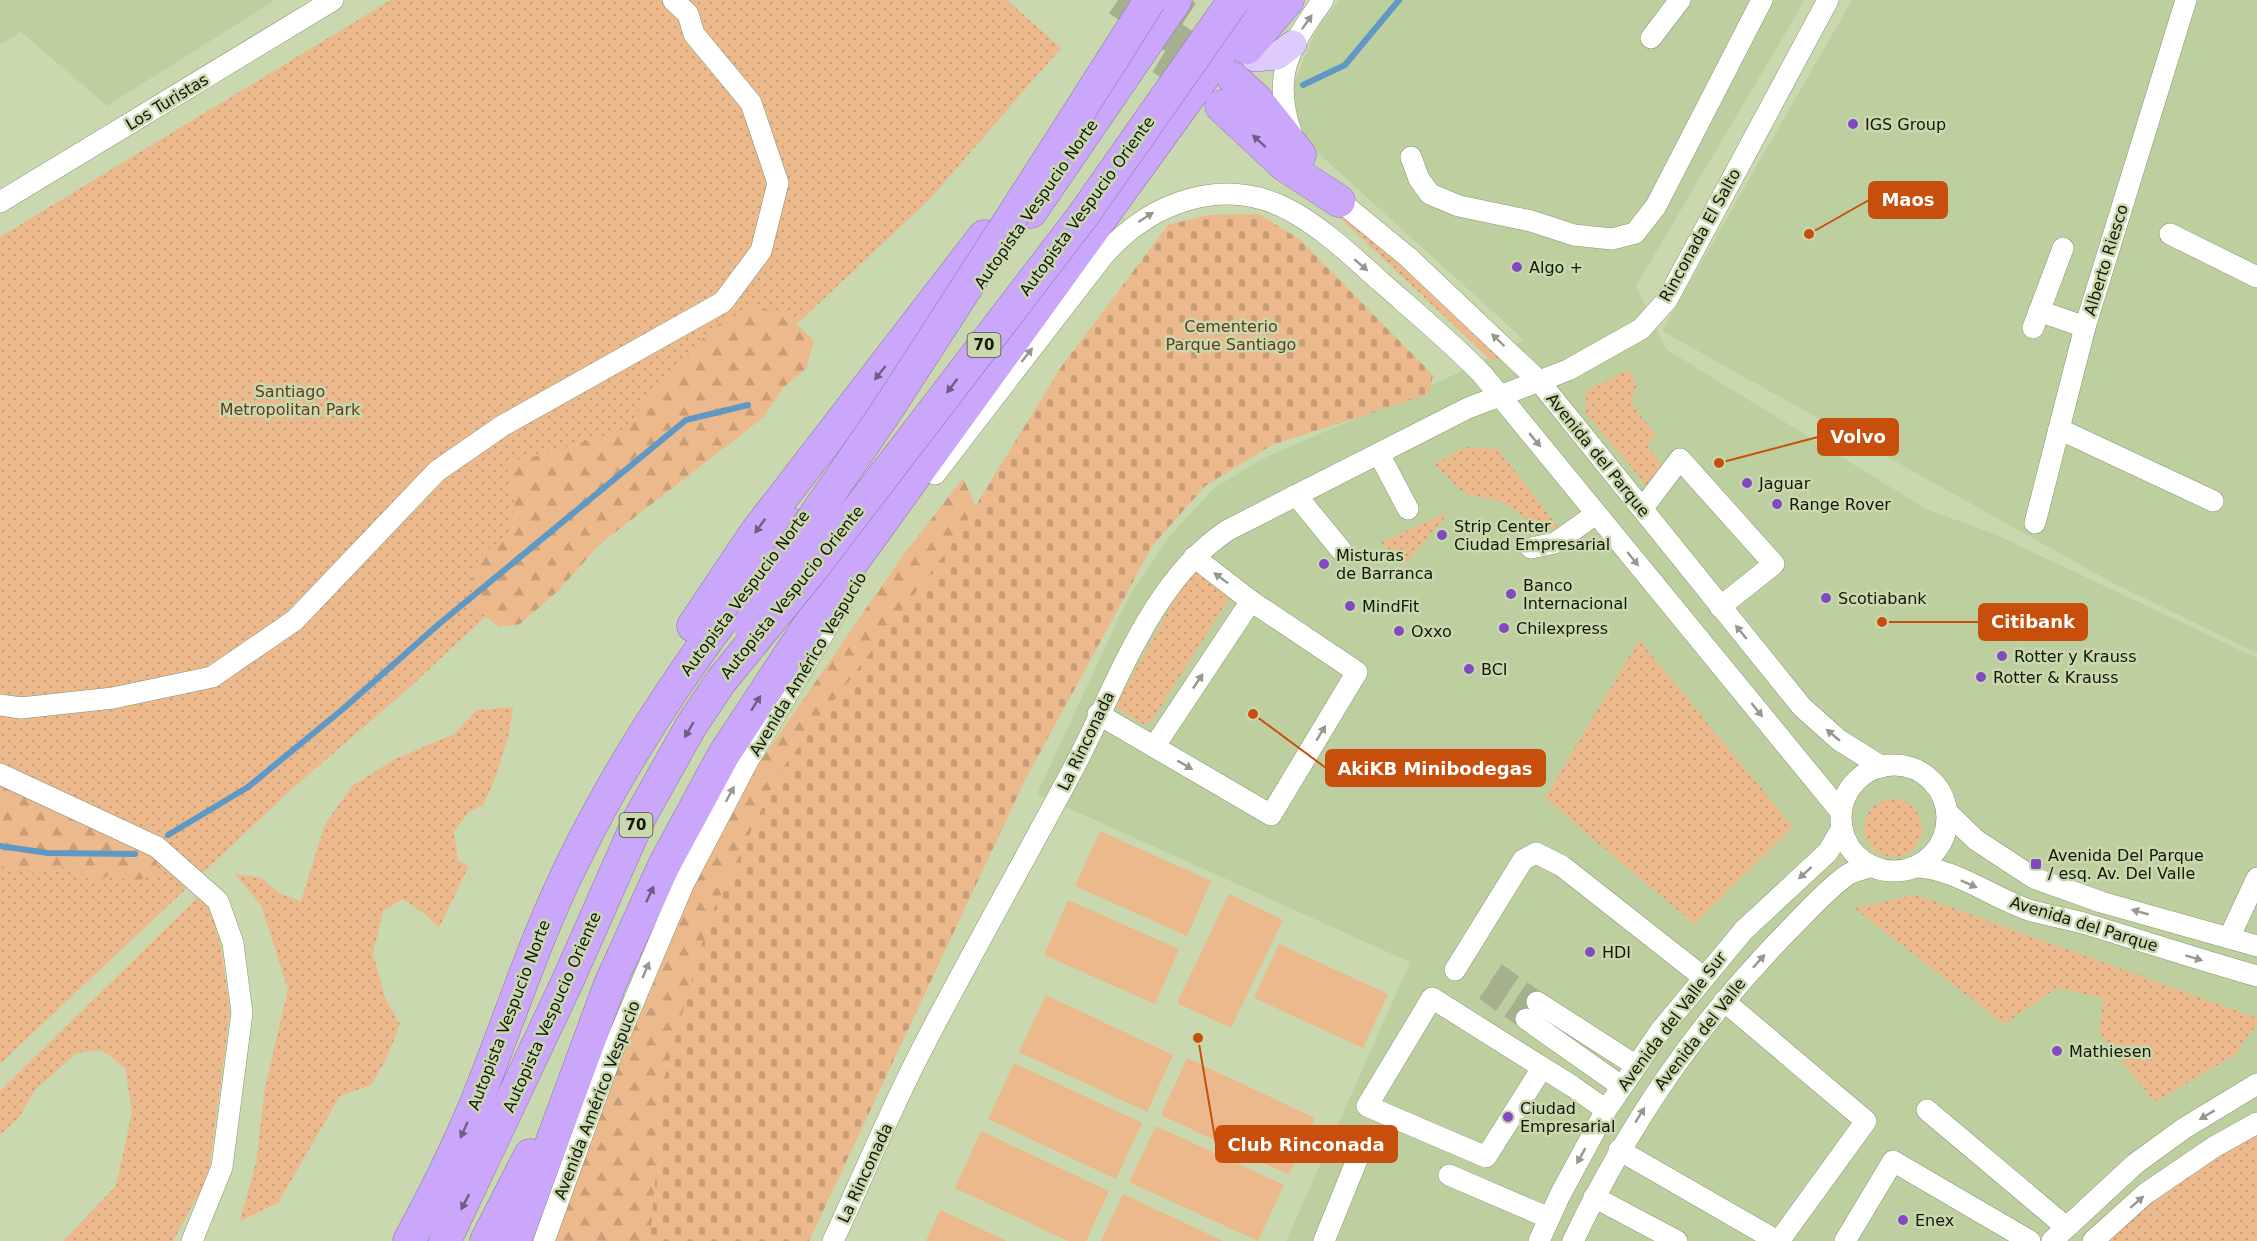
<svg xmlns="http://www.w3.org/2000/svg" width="2257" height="1241" font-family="'DejaVu Sans',sans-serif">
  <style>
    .built { fill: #becf9f }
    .grass { fill: url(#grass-dots) }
    .forest { fill: url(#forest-firs) }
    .cemetery { fill: url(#cemetery-stones) }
    .garden { fill: #ebb98c }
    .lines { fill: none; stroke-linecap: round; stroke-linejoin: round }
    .stream { stroke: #5f98c4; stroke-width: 6 }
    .minor-tunnel { stroke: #a5b18e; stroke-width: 21; stroke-dasharray: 21 10; stroke-linecap: butt }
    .major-tunnel { stroke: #a5b18e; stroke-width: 27; stroke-dasharray: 27 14; stroke-linecap: butt }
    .highway-tunnel { stroke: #a5b18e; stroke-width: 32; stroke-dasharray: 32 16; stroke-linecap: butt }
    .minor-casing { stroke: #88956e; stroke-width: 22 }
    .major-casing { stroke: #8a75a6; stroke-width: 28 }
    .highway-casing { stroke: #8a75a6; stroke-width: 33 }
    .minor { stroke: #fff; stroke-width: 21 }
    .major { stroke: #dfcafd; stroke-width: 27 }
    .highway { stroke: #caa7fb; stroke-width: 32 }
    .highway-bridge-casing { stroke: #8a75a6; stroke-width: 33; stroke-linecap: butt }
    .highway-bridge { stroke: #caa7fb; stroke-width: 32 }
    .oneway { fill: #959790 }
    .oneway2 { fill: #6e5f82 }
    .poi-dot { fill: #8349c0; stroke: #cad8af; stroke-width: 2 }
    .labels { text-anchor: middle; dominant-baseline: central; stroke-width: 5; stroke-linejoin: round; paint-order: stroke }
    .shield { fill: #cad8af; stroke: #4a513a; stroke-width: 1.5 }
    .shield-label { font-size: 15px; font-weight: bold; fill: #131708 }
    .street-label { font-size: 16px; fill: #131708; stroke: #cad8af }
    .poi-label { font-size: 16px; fill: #131708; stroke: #cad8af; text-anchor: start }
    .park-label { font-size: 16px; fill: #623e1a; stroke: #cad8af }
    .leader { fill: none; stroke: #c84f0b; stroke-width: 2 }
    .callout-dot { fill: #c84f0b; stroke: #cad8af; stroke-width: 2 }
    .callout { fill: #c84f0b; stroke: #c84f0b; stroke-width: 2 }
    .callout-label { font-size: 18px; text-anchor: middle; font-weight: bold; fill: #fff }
  </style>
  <defs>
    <pattern id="grass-dots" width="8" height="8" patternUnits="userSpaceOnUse" patternTransform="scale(1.5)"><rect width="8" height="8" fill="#ebb98c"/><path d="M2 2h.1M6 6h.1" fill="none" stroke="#c99e77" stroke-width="1.8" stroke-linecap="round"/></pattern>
    <pattern id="forest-firs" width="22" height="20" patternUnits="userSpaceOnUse" patternTransform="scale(1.5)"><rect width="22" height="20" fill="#ebb98c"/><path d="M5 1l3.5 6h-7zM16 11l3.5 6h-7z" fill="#c99e77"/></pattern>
    <pattern id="cemetery-stones" width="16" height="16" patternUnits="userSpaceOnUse" patternTransform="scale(1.5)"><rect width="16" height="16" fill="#ebb98c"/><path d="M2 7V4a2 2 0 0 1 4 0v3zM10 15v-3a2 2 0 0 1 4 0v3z" fill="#c99e77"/></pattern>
  </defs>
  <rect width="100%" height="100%" fill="#cad8af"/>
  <g class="built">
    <path d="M0 0H275L107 106 21 32 0 45Z"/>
    <path d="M1339 0H1805L1636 286 1666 349 1926 509 1992 533 2257 658V1241H1286L1410 962 1037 794 1128 598 1168 538 1214 488 1264 458 1437 383 1524 340 1308 144 1291 110 1293 85 1316 30Z"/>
    <path d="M1852 0H2257V653L2113 583 1662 331Z"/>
  </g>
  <g class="grass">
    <path d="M391 0H1007L1061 48 930 199 407 690 293 788 0 1064V237Z"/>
    <path d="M1326 205 1378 244 1499 358 1493 362Z"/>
    <path d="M1629 370 1637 385C1623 409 1646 417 1656 435L1646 444 1665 470 1650 490 1585 412 1587 390Z"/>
    <path d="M1466 447 1498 449 1558 527 1542 533 1517 511 1500 501 1465 494 1434 464Z"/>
    <path d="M1445 513 1447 515 1405 564 1381 543Z"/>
    <path d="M1196 571 1230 597 1151 722 1143 724 1115 707 1174 600Z"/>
    <path d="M1639 640 1793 827 1694 924 1545 798Z"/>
    <path d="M513 707 509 734 494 782 483 805 468 813 454 832 458 860 468 867 439 928 426 915 403 899 383 911 373 954 386 1000 400 1024 387 1058 371 1085 340 1096 278 1203 240 1221 256 1163 265 1088 288 989 261 905 235 874 262 878 279 893 301 901 325 824 352 786 393 760 454 734 477 710Z"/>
    <circle cx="1893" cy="828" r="29"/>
    <path d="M1916 895 2257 1018V1024L2235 1055 2155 1102 2099 1032 2104 998 2057 988 2004 1024 1854 908Z"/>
    <path d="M199 896 211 909 221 947 230 1013 208 1177 173 1241H63L116 1186 132 1112 125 1068 102 1050 77 1053 36 1089 19 1117 0 1135V1091Z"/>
    <path d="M2257 1130V1241H2103L2187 1171Z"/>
  </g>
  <g class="forest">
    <path d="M752 307 785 313 814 341 806 369 783 388 764 417 600 544 558 591 520 624 499 627 471 605 473 569 484 553 509 532 515 500 505 462 541 455 625 429 657 387 715 326Z"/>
    <path d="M963 478 990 538 670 1241H550L608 1086 694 882 758 765 899 561Z"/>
    <path d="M0 784 124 839 157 861V872C142 883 125 881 109 875L96 883 68 866 34 873 0 866Z"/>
  </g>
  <path class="cemetery" d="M1259 214 1299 239 1433 375 1429 394 1272 445 1205 486 1153 545 1025 780 809 1241H650L663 1083 709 919 779 773 953 543 1061 367 1168 225 1208 215Z"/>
  <g class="garden">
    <path d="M1100 831 1211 881 1187 936 1075 886Z"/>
    <path d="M1229 894 1283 920 1231 1028 1177 1003Z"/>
    <path d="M1068 900 1179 949 1155 1004 1044 955Z"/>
    <path d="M1279 944 1388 994 1363 1048 1254 998Z"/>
    <path d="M1046 995 1173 1055 1147 1112 1019 1052Z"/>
    <path d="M1187 1058 1315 1118 1289 1175 1161 1115Z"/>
    <path d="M1014 1063 1142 1123 1116 1179 988 1119Z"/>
    <path d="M1156 1126 1284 1185 1258 1241 1129 1182Z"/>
    <path d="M981 1131 1109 1191 1086 1241H1068L955 1188Z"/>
    <path d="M1123 1194 1223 1241H1101Z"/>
    <path d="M940 1210 1007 1241H926Z"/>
  </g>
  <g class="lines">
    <g class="stream">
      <path d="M1303 85 1345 65 1399 0"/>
      <path d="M168 835 248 787 343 709 439 624 686 420 748 405"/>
      <path d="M0 846 48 853 135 854"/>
    </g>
    <g class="minor-tunnel">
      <path d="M1496 973 1537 1002"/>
      <path d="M1485 990 1526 1019"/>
    </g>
    <path class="major-tunnel" d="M1166 0 1230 42"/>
    <g class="highway-tunnel">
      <path d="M1118 0 1220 69"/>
      <path d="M1115 50C1151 40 1178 72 1204 92"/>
    </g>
    <g class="minor-casing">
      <g id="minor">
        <path d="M1651 38 1680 0"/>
        <path d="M1292 135C1271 77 1289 47 1323 0"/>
        <path d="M1411 157 1419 179 1430 194 1459 206 1531 221 1574 235 1612 239 1635 233 1656 206 1762 0"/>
        <path d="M1330 193 1408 257 1539 381 1802 707 1839 740 1882 767"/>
        <path d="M0 202 333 0"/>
        <path d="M2170 234 2257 277"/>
        <path d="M2039 311 2085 327"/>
        <path d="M2033 328 2063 248"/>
        <path d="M2059 429 2213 501"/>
        <path d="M1379 454 1408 509"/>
        <path d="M935 474 1103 256C1150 202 1224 174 1291 211 1324 229 1353 257 1381 282 1415 312 1450 341 1482 374L1841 812"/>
        <path d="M1296 495 1341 550"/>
        <path d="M1642 509 1680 459 1774 564 1720 607"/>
        <path d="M2035 523 2085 327 2186 0"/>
        <path d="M1531 548 1555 543 1596 514"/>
        <path d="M0 705 21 708 113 698 212 677 295 620 437 471 502 426 723 302 761 251 778 183 751 103 694 34 688 14 673 0"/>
        <path d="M1098 714 1271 815 1357 672 1251 601 1194 557"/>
        <path d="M1154 747 1251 601"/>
        <circle cx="1894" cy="818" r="53"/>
        <path d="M0 774 157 847 218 901 233 943 242 1013 222 1167 192 1241"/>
        <path d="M1947 812 1976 840 2034 878 2101 902 2257 946"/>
        <path d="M1914 867C1951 866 1993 898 2029 910 2048 916 2067 918 2086 924 2143 941 2200 960 2257 976"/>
        <path d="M2229 938 2257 878"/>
        <path d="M1455 970 1523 860 1536 853 1562 866 1703 977"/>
        <path d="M1724 1001 1866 1121 1779 1241"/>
        <path d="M1537 1002 1635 1065"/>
        <path d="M1526 1019 1621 1086"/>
        <path d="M1542 1068 1486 1157 1367 1106 1432 998 1572 1086 1606 1110"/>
        <path d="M1927 1110 2066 1227"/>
        <path d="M1619 1150 1777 1241"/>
        <path d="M1449 1175 1549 1218"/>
        <path d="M1594 1197 1677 1241"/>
        <path d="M544 1241 612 1053 683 885 749 759 841 604"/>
        <path d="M833 1241C863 1177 890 1110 923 1047 971 954 1023 863 1072 771 1116 690 1148 583 1228 530L1468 408 1568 370 1641 329 1667 300 1828 0"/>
        <path d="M1324 1241 1365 1140"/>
        <path d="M1539 1241 1560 1195 1606 1110 1661 1030 1744 930 1828 852 1842 828"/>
        <path d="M1573 1241C1629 1124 1696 1025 1787 932 1806 913 1825 891 1847 875 1853 871 1864 869 1872 866"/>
        <path d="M1845 1241 1893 1161 2030 1241"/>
        <path d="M2052 1241 2135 1164 2183 1129 2257 1084"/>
        <path d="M2093 1241 2145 1194 2214 1147 2257 1123"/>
      </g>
    </g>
    <g class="major-casing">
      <path id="major" d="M1255 58 1277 56 1293 44"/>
    </g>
    <g class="highway-casing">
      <g id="highway">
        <path d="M1247 48 1288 0"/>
        <path d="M1233 78 1256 99 1300 155"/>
        <path d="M1221 106 1284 165 1339 201"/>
        <path d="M1031 212 1176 0"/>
        <path d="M693 626 756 532 984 236"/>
        <path d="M409 1241C432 1199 454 1155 473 1110 507 1028 533 942 573 862 632 740 711 630 795 525"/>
        <path d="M445 1241 569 978 640 817 691 726 721 681"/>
        <path d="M486 1241 530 1155"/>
        <path d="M515 1241 610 984 664 865 724 754 826 599 1259 0"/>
      </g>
    </g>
    <use href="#minor" class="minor"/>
    <use href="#major" class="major"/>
    <use href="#highway" class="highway"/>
    <g class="highway-bridge-casing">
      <g id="highway-bridge">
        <path d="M749 625C788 547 843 477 891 404 978 270 1065 135 1150 0"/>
        <path d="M721 681 810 572 1082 217 1234 0"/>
      </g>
    </g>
    <use href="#highway-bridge" class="highway-bridge"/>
  </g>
  <defs><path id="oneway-solid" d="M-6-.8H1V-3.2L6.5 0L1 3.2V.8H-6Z" transform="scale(1.5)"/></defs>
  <g class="oneway">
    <use href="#oneway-solid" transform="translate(1307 22) rotate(-55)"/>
    <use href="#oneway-solid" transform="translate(1146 217) rotate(-33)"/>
    <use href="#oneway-solid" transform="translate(1361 265) rotate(41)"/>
    <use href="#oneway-solid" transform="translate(1498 340) rotate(-136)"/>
    <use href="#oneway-solid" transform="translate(1027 355) rotate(-52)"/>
    <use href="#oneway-solid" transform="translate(1535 440) rotate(50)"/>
    <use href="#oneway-solid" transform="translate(1633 559) rotate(51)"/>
    <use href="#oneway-solid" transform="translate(1221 578) rotate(-143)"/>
    <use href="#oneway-solid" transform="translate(1741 632) rotate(-129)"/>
    <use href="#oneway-solid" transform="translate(1198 681) rotate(-56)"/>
    <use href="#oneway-solid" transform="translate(1757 710) rotate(51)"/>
    <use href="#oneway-solid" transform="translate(1321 733) rotate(-59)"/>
    <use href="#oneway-solid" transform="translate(1833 735) rotate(-140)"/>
    <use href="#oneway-solid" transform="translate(1185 765) rotate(30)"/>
    <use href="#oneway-solid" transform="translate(730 794) rotate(-62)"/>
    <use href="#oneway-solid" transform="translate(1805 873) rotate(138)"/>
    <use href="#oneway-solid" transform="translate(1969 884) rotate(24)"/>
    <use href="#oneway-solid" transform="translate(2140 912) rotate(-164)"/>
    <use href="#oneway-solid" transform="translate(2194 958) rotate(17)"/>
    <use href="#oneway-solid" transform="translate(1759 961) rotate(-48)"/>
    <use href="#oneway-solid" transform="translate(646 970) rotate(-67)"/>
    <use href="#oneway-solid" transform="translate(1640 1115) rotate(-58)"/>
    <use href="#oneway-solid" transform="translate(2207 1115) rotate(149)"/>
    <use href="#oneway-solid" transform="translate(1581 1156) rotate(119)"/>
    <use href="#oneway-solid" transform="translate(2137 1202) rotate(-41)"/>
  </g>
  <g class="oneway2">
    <use href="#oneway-solid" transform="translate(1259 141) rotate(-137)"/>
    <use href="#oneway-solid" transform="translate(880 373) rotate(128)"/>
    <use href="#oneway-solid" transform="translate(952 386) rotate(127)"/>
    <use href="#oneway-solid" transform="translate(760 526) rotate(126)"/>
    <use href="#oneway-solid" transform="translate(756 703) rotate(-58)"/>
    <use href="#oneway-solid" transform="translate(689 730) rotate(120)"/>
    <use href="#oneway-solid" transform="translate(650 894) rotate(-65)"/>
    <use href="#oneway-solid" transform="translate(464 1130) rotate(114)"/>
    <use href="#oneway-solid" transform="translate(465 1202) rotate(117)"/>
  </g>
  <g class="poi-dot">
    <circle cx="1853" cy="124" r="6"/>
    <circle cx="1517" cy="267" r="6"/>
    <circle cx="1747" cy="483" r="6"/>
    <circle cx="1777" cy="504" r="6"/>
    <circle cx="1442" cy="535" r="6"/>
    <circle cx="1324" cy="564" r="6"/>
    <circle cx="1511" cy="594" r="6"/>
    <circle cx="1826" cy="598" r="6"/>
    <circle cx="1350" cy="606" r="6"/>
    <circle cx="1504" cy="628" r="6"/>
    <circle cx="1399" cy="631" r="6"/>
    <circle cx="2002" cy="656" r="6"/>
    <circle cx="1469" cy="669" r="6"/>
    <circle cx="1981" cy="677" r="6"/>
    <rect x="2030" y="858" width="12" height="12" rx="3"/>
    <circle cx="1590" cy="952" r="6"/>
    <circle cx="2057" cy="1051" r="6"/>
    <circle cx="1508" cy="1117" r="6"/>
    <circle cx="1903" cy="1220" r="6"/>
  </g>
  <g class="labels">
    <g class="shield">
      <rect x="967.5" y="333" width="33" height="24" rx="4.5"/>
      <rect x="619.5" y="813" width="33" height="24" rx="4.5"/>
    </g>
    <g class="shield-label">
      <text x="984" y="345">70</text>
      <text x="636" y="825">70</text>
    </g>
    <g class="street-label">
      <text transform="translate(167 102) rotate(-31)">Los Turistas</text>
      <text transform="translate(1036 204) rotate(-55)">Autopista Vespucio Norte</text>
      <text transform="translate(1087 206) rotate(-54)">Autopista Vespucio Oriente</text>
      <text transform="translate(1700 235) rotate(-61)">Rinconada El Salto</text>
      <text transform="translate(2106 260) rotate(-73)">Alberto Riesco</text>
      <text transform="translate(1598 455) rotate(51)">Avenida del Parque</text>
      <text transform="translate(792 592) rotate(-51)">Autopista Vespucio Oriente</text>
      <text transform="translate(745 593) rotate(-53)">Autopista Vespucio Norte</text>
      <text transform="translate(808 664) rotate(-59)">Avenida Américo Vespucio</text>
      <text transform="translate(1086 741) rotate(-64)">La Rinconada</text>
      <text transform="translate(2084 924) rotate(17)">Avenida del Parque</text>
      <text transform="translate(552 1012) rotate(-66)">Autopista Vespucio Oriente</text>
      <text transform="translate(509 1015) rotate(-69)">Autopista Vespucio Norte</text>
      <text transform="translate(1672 1021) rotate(-53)">Avenida del Valle Sur</text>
      <text transform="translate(1700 1034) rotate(-52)">Avenida del Valle</text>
      <text transform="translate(597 1100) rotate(-69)">Avenida Américo Vespucio</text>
      <text transform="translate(865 1173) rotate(-65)">La Rinconada</text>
    </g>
    <g class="poi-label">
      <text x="1865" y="124">IGS Group</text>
      <text x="1529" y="267">Algo +</text>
      <text x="1759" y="483">Jaguar</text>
      <text x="1789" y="504">Range Rover</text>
      <text x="1454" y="526">Strip Center<tspan x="1454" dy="18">Ciudad Empresarial</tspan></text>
      <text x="1336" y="555">Misturas<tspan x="1336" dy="18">de Barranca</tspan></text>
      <text x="1523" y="585">Banco<tspan x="1523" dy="18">Internacional</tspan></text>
      <text x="1838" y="598">Scotiabank</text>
      <text x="1362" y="606">MindFit</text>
      <text x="1516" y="628">Chilexpress</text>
      <text x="1411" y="631">Oxxo</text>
      <text x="2014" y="656">Rotter y Krauss</text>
      <text x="1481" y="669">BCI</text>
      <text x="1993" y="677">Rotter &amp; Krauss</text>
      <text x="2048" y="855">Avenida Del Parque<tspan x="2048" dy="18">/ esq. Av. Del Valle</tspan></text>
      <text x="1602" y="952">HDI</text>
      <text x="2069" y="1051">Mathiesen</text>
      <text x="1520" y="1108">Ciudad<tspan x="1520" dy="18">Empresarial</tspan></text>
      <text x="1915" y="1220">Enex</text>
    </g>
    <g class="park-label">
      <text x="1231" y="326">Cementerio<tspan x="1231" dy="18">Parque Santiago</tspan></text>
      <text x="290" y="391">Santiago<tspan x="290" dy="18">Metropolitan Park</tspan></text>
    </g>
  </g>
  <path class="leader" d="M1809 234L1869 200M1719 463L1818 437M1882 622L1979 622M1253 714L1326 768M1198 1038L1216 1144"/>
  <g class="callout-dot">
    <circle cx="1809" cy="234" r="6"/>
    <circle cx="1719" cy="463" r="6"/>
    <circle cx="1882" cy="622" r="6"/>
    <circle cx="1253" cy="714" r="6"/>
    <circle cx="1198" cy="1038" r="6"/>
  </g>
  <g class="callout">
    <rect x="1869" y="182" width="78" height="36" rx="6"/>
    <rect x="1818" y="419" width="80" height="36" rx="6"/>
    <rect x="1979" y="604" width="108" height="36" rx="6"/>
    <rect x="1326" y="750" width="219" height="36" rx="6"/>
    <rect x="1216" y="1126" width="181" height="36" rx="6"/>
  </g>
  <g class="callout-label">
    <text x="1908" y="206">Maos</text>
    <text x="1858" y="443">Volvo</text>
    <text x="2033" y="628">Citibank</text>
    <text x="1435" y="775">AkiKB Minibodegas</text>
    <text x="1306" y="1151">Club Rinconada</text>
  </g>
</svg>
